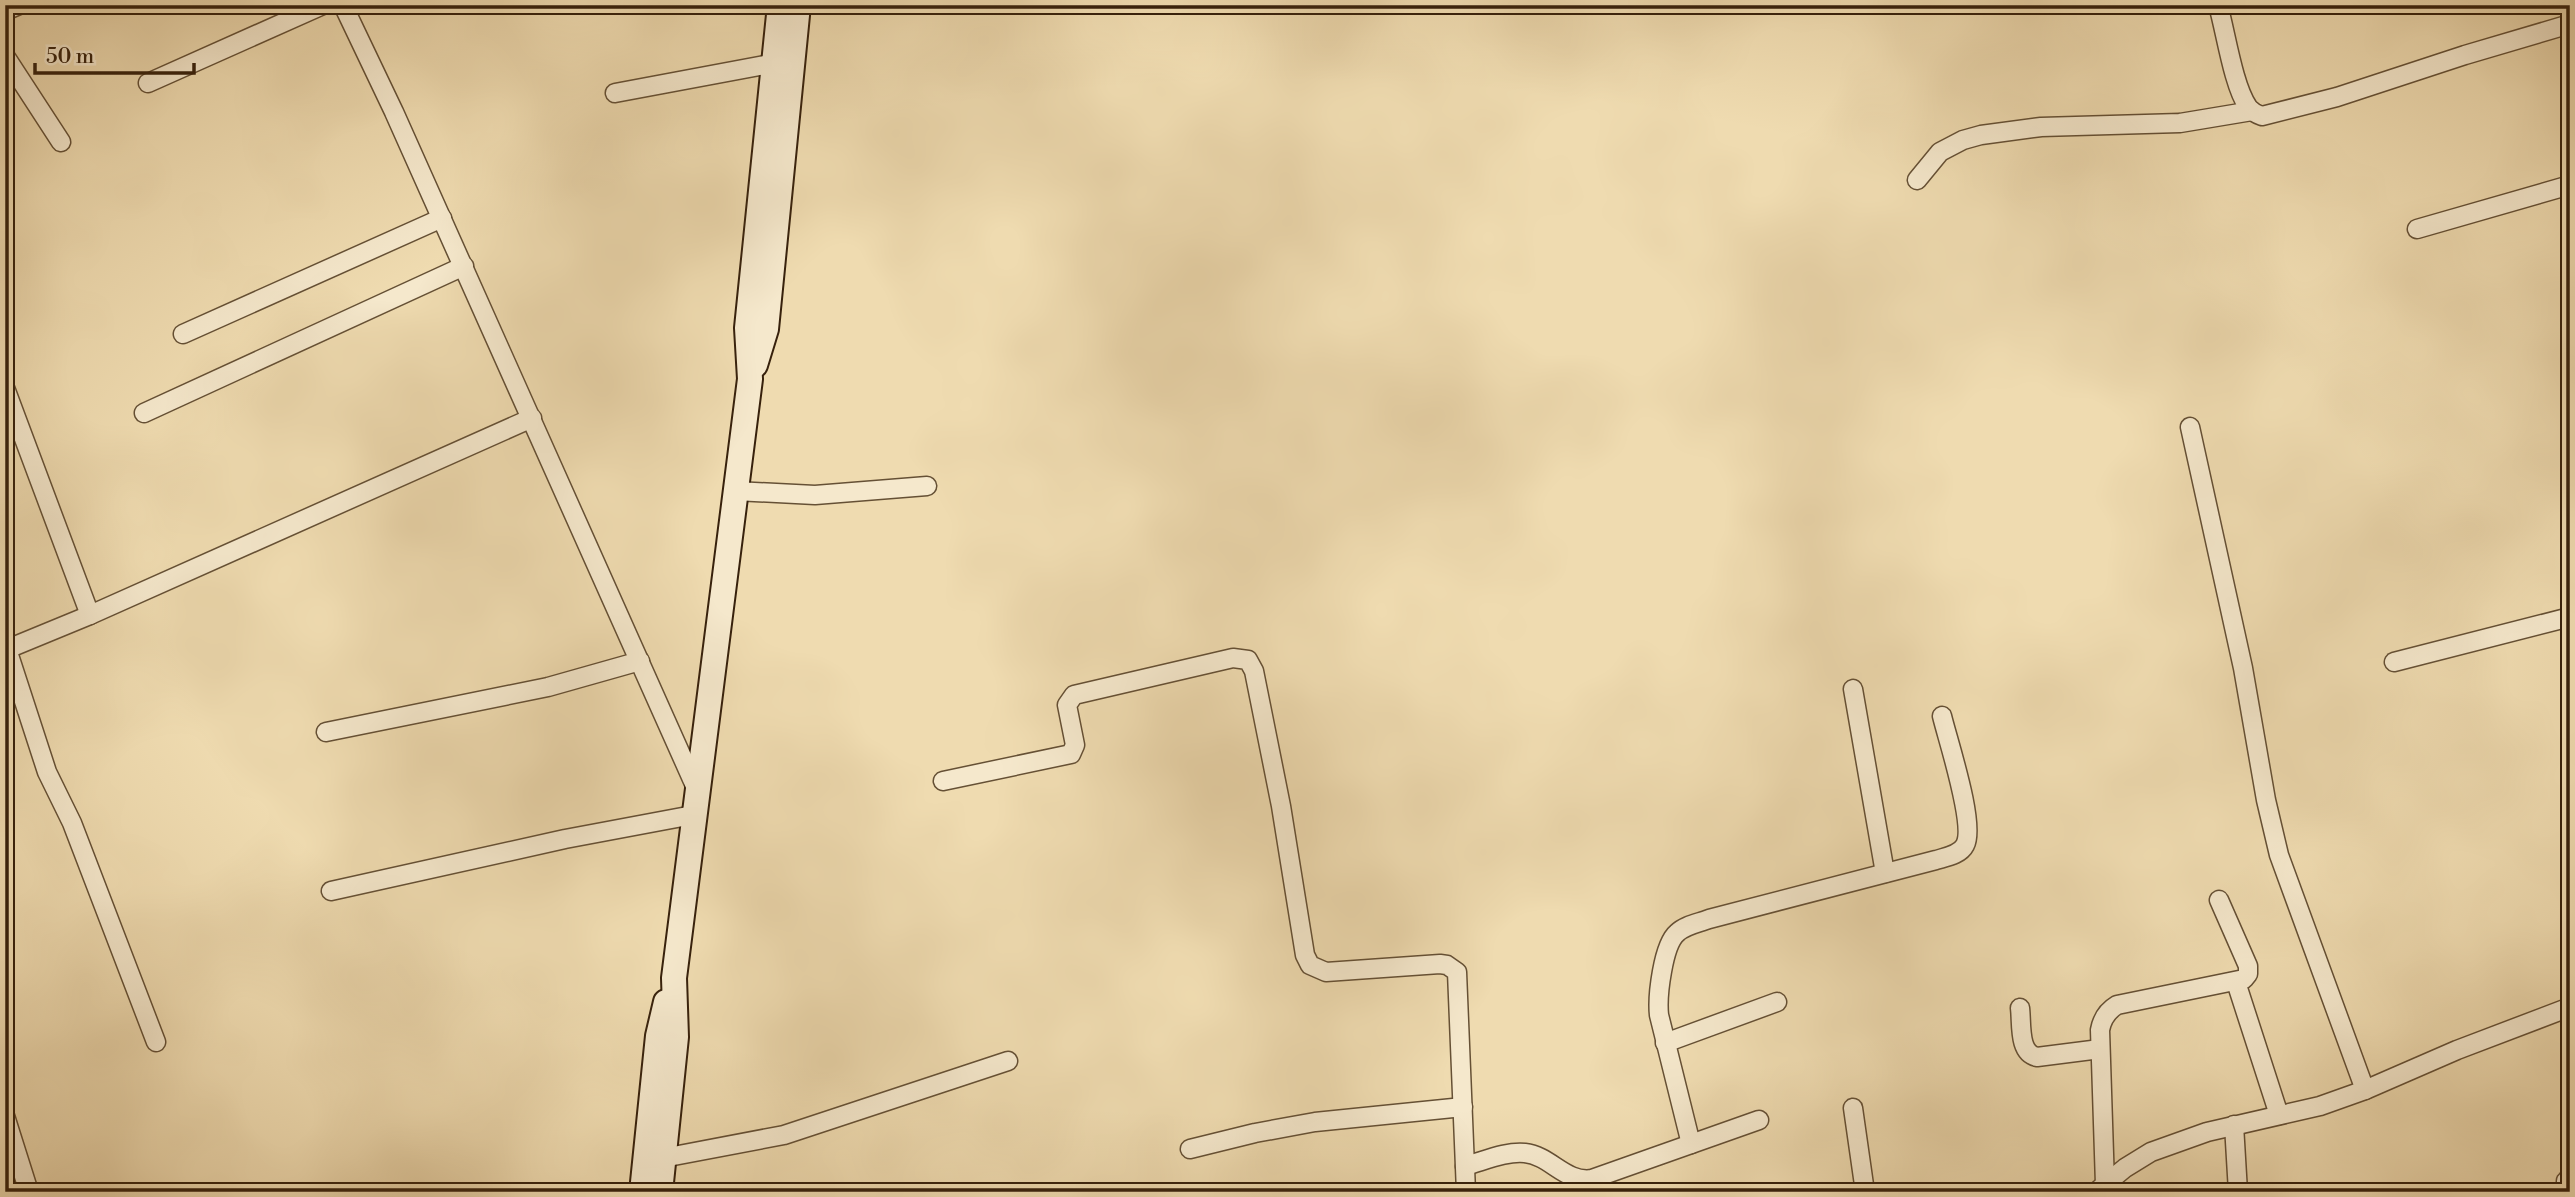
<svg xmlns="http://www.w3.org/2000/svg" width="2575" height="1197" font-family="'Libre Bodoni',serif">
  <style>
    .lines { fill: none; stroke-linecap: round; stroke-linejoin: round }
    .street-casing { stroke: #655035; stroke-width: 21 }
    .secondary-casing { stroke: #37210c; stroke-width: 28 }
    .street { stroke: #f5e8cc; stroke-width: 18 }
    .secondary { stroke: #f5e8cc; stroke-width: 24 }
  </style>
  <rect width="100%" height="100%" fill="#efdbb0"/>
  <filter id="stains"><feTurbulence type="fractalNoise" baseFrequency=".00286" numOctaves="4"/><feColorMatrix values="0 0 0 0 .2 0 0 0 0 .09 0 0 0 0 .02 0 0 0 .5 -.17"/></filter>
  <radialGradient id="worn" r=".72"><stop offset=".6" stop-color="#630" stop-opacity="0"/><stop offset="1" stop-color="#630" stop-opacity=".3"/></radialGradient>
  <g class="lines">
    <g class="street-casing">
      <g id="street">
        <path d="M343 5 394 112 696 788"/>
        <path d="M2218 5C2226 33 2233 85 2248 107 2252 112 2256 114 2262 116L2337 97 2465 55 2570 24"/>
        <path d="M5 11 19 5"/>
        <path d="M5 56 61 142"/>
        <path d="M148 83 323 5"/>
        <path d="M615 93 786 61"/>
        <path d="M1917 180 1940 152 1963 140 1981 135 2041 127 2180 123 2252 111"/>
        <path d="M2417 229 2570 185"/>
        <path d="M183 334 442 218"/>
        <path d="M5 388 90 615"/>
        <path d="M144 413 464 266"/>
        <path d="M2190 427 2243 668 2266 800 2279 855 2365 1090"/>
        <path d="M735 491 815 495 927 486"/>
        <path d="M7 649 47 772 72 823 156 1042"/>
        <path d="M5 650 90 615 532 418"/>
        <path d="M2394 662 2570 617"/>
        <path d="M1853 689 1885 873"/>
        <path d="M326 732 548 687 640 661"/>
        <path d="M943 781 1071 754 1075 745 1067 705 1074 695 1233 658 1248 660 1254 671 1281 806 1305 955 1310 965 1326 972 1440 964 1447 965 1457 972 1466 1192"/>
        <path d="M331 891 565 839 693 815"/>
        <path d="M2236 982 2279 1115"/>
        <path d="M2020 1008C2022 1024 2018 1053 2037 1057L2100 1049"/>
        <path d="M1665 1043 1777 1002"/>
        <path d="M1853 1108 1865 1192"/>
        <path d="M5 1116 29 1192"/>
        <path d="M2234 1125 2238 1192"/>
        <path d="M1691 1144 1659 1015C1657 996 1663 945 1677 933 1685 925 1699 923 1709 919L1936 860C1946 857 1960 855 1965 845 1976 825 1948 741 1942 716"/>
        <path d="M1190 1149 1255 1133 1315 1122 1463 1107"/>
        <path d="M663 1158 784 1135 1008 1061"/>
        <path d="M1465 1166C1484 1161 1506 1151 1525 1153 1551 1156 1565 1183 1592 1179L1759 1120"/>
        <path d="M2566 1181 2570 1180"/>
        <path d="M2105 1185 2100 1030C2102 1019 2107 1011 2117 1005L2244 979 2248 974V966L2219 900"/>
        <path d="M2096 1192 2125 1168 2151 1152 2207 1132 2320 1106 2365 1090 2457 1050 2570 1007"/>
      </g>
    </g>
    <g class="secondary-casing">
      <g id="secondary">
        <path d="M755 365 766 329 798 5"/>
        <path d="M642 1192 658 1036 666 1002"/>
        <path d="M660 1192 676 1037 674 978 750 379 747 328 780 5"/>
      </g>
    </g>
    <use href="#street" class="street"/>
    <use href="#secondary" class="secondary"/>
  </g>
  <rect width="2575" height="1197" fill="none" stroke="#efdbb0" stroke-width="28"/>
  <rect x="7" y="7" width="2561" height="1183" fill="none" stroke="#37210c" stroke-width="3.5"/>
  <rect x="14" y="14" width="2547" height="1169" fill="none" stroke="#37210c" stroke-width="2"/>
  <path d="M35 63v10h159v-10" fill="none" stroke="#37210c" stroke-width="3.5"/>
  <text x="46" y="63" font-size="21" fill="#37210c" stroke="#f5e8cc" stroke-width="5" paint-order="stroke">50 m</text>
  <rect width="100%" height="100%" filter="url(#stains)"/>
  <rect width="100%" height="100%" fill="url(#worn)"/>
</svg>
